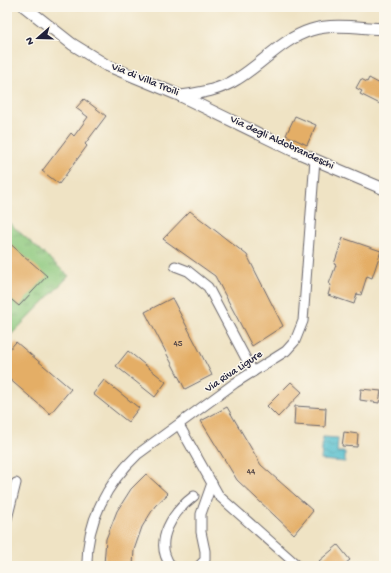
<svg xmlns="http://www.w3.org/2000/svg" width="391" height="573" font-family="'Gochi Hand',sans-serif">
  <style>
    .grass { fill: url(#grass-tufts); stroke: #57755c }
    .water { fill: url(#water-waves); stroke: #3a7084 }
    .building { fill: #e4ae66 }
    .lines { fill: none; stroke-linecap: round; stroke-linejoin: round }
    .minor-casing { stroke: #6a666b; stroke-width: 11 }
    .tertiary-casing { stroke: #6a666b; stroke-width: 13 }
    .minor { stroke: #fff; stroke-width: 9 }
    .tertiary { stroke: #fff; stroke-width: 11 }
    .labels { text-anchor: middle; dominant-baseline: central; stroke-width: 3; stroke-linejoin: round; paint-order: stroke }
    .number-label { font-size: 9px; fill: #524546 }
    .street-label { font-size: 11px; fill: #22223b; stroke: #fbf7ec }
  </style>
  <defs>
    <pattern id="grass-tufts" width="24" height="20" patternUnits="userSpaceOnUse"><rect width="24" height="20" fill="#8cc87d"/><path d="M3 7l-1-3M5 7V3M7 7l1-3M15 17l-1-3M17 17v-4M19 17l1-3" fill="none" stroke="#72a268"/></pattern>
    <pattern id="water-waves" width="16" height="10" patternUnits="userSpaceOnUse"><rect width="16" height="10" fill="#52becd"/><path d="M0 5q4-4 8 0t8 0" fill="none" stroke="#449aa8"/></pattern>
  </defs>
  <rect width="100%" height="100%" fill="#fbf7ec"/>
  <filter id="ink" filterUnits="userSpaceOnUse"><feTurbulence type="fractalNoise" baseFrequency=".025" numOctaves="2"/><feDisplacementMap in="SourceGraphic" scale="8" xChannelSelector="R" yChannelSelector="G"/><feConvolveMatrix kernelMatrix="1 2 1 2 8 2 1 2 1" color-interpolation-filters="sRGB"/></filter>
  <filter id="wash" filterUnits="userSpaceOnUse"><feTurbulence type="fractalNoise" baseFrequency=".012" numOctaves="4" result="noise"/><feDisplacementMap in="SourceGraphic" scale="16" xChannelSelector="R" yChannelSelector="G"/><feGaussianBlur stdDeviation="0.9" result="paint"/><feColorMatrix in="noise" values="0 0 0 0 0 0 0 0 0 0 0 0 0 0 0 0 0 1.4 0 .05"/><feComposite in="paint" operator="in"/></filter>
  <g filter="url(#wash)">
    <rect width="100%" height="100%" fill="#efe3c4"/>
    <path class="grass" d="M7 221 69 276 7 339Z"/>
    <path class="water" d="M323 437 338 438 337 452H345V462L321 460Z"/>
    <g id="blocks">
      <g class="building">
        <path d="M369 78 384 86V106L360 94 362 91 356 88 361 79 367 82Z"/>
        <path d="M84 99 106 116 85 144 87 146 59 184 42 171 71 133 74 136 88 117 76 108Z"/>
        <path d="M295 116 316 125 307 145 286 135Z"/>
        <path d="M190 211 247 255 283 326 252 346 215 276 163 239Z"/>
        <path d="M343 238 381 251 372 278 367 276 361 295 357 294 354 304 328 295 331 285 329 284 336 265 334 264Z"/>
        <path d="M7 241 47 276 19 306 7 296Z"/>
        <path d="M172 298 212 375 185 389 145 312Z"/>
        <path d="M16 342 71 389 50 414 7 377V352Z"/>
        <path d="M128 351 166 382 155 397 116 366Z"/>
        <path d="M104 380 139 408 128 422 93 394Z"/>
        <path d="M291 382 302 392 278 417 267 406Z"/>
        <path d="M361 389 381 391 379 403 360 400Z"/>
        <path d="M295 406 326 408 325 427 294 425Z"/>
        <path d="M227 407 261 465 313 511 294 534 237 480 201 421Z"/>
        <path d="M344 432 358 434 357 447 342 446Z"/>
        <path d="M146 474 168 494 155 506 142 527 134 550 133 566 104 564 106 539 117 511 131 489Z"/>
        <path d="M338 545 350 560 342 566H323L319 561Z"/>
      </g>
    </g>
  </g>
  <g filter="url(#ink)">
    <use href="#blocks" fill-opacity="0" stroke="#6a666b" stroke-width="1"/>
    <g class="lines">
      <g class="minor-casing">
        <g id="minor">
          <path d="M175 266 188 271 208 287 253 372"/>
          <path d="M179 425 219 496 298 566"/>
          <path d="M7 519 16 483"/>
          <path d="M87 566C86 522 107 483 138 454L235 383 286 351 295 341 303 321 315 159"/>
          <path d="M171 566C152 541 174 511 194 496"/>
          <path d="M199 566 205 560V551L201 532V514L212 483"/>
        </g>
      </g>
      <g class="tertiary-casing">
        <g id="tertiary">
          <path d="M25 7 72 44 106 65 181 96 292 150 384 189"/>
          <path d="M181 96C201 93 220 90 237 79 262 64 282 39 311 30 334 23 360 28 384 29"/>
        </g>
      </g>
      <use href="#minor" class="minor"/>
      <use href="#tertiary" class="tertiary"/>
    </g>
  </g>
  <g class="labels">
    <g class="number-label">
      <text x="178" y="344">45</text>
      <text x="251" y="472">44</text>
    </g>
    <g class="street-label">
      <text transform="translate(145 80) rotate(22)">Via di Villa Troili</text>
      <text transform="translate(282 143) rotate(25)">Via degli Aldobrandeschi</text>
      <text transform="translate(234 372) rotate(-34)">Via Riva Ligure</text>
    </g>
  </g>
  <rect width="391" height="573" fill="none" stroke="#fbf7ec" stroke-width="24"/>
  <g transform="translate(38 38) rotate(250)" stroke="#fbf7ec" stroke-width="3" paint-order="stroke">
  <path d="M0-3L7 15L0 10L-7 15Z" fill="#22223b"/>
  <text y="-6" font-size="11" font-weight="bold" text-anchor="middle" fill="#22223b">N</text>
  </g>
</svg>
